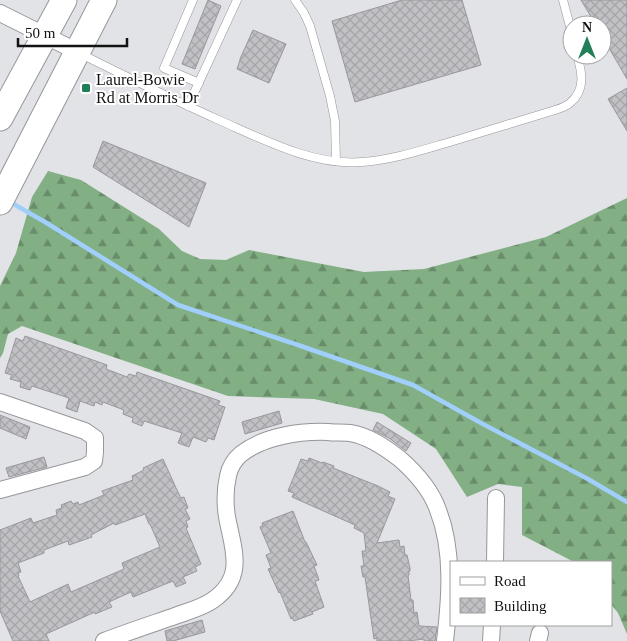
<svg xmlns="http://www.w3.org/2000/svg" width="627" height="641" font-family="Georgia,serif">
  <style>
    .forest { fill: url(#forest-firs) }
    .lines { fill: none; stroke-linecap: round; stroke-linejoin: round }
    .stream { stroke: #a0cffb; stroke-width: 4.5 }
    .building { fill: url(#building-cross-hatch); stroke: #98989c; fill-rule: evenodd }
    .service-casing { stroke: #96969a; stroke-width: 9 }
    .minor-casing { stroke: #96969a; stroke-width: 18 }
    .primary-casing { stroke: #96969a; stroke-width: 27 }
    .service { stroke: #fff; stroke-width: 8 }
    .minor { stroke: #fff; stroke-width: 16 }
    .primary { stroke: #fff; stroke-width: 25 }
    .poi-dot { fill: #207f56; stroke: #fff; stroke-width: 2 }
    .labels { text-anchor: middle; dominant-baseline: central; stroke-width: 4; stroke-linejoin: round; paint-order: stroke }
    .poi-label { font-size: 16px; fill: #121213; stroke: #fff; text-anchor: start }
  </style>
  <defs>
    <pattern id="forest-firs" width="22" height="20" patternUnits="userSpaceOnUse" patternTransform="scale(1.25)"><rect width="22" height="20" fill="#82af83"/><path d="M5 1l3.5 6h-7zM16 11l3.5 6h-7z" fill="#698d6a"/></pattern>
    <pattern id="building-cross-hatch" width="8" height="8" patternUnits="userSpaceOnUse" patternTransform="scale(1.25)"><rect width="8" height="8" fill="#c1c1c5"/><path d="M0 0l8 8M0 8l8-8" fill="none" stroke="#a5a5a8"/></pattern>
  </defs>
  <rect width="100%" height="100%" fill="#e2e3e6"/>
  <path class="forest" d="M48 171 81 180 159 229 182 251 200 259 226 260 249 250 364 272 424 269 546 237 627 198V634L618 613 611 604V562H574L522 535V487L498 484 467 497 436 449 383 414 314 399 228 396 22 326 8 334 3 353 0 358V286L16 253 32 197Z"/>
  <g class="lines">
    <path class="stream" d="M10 202 45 222 178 305 298 345 413 385 481 423 588 479 627 502"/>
  </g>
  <g class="building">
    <path d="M208 0 221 6 195 69 182 64Z"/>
    <path d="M402 0H462L481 65 355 102 332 21Z"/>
    <path d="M581 0H627V79L602 36V25H596Z"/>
    <path d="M253 30 286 44 269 83 237 69 240 60V59Z"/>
    <path d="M627 88V131L608 99Z"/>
    <path d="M103 141 206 183 189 227 93 167Z"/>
    <path d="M25 336 107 365 106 369 127 377 129 374 136 376 137 372 220 401 218 405 225 407 214 440 208 438 206 442 193 437 189 447 178 443 182 433 144 421 142 426 132 422 133 418 123 414 124 410 103 402 102 405 95 402 94 406 80 401 77 412 66 408 69 398 32 386 30 390 20 387 21 382 10 379 12 375 5 373 16 338 23 341Z"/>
    <path d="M279 411 282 423 245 434 242 422Z"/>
    <path d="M0 415 30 427 26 439 0 428Z"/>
    <path d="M377 422 411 443 406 451 389 438 373 430Z"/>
    <path d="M44 457 47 467 9 477 6 468Z"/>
    <path d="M309 458 322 463 323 462 334 466 333 468 378 486 390 492 388 496 395 499 377 543 399 540 400 547 404 546 405 555H407L410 568V571H409V575H408L411 600H413L414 613 417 612 419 626 437 627 435 641H424V639L408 641H377V638L374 639 365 577H363L361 566H364L362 551H366L364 533 354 528 355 525 292 497 294 493 288 491 301 459 308 461Z"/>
    <path d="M163 459 176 488 181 498 184 497 188 508 185 509 190 519 186 521 188 527 186 528 201 564 195 567 197 571 183 577 186 583 176 587 173 581 133 597 131 592 109 602 112 607 95 614V612L46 634 49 641H13L0 611V530L31 518 33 523 57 515 56 510 62 508 61 505 71 501 73 504 78 502 79 505 104 495 102 491 133 480 132 476 144 470 143 468ZM145 514 149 524H150L160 547 122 563 124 569 71 592 68 584 30 602 18 576H19L18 573 21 572 18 563 44 553V550L68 541 69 545 92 537 91 535 114 523 115 525Z"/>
    <path d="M293 511 305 542H306L317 565 314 566 319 580 315 581 324 607 312 612 313 614 294 621 292 618 291 619 280 592 279 593 268 569 271 568 266 555 271 553 260 527 263 525 262 523Z"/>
    <path d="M202 620 205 632 173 641H167L165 631Z"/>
  </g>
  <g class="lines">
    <g class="service-casing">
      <g id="service">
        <path d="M193 0 164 68 199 83"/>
        <path d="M295 0 304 13 310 26 330 96 335 121 336 161"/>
        <path d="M563 0 572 34"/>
        <path d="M81 54C127 77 174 100 221 121 264 140 314 166 362 162 392 160 422 150 450 142 484 132 518 121 552 111 558 109 566 107 570 103 586 90 582 72 577 55"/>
        <path d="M188 106 237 0"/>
      </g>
    </g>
    <g class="minor-casing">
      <g id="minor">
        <path d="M0 13 78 52"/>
        <path d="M0 402 85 431 95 438V452L94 461 85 467 0 490"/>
        <path d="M495 562 496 498"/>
        <path d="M104 641C128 632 152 624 175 616 188 611 202 608 213 600 246 577 233 549 227 517 225 504 225 489 228 476 230 466 234 460 241 454 264 436 300 431 328 432 335 433 343 432 350 433 369 436 386 448 400 459 416 473 431 490 438 510 454 551 450 598 445 641"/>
        <path d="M491 641 492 625"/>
        <path d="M538 641 540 633"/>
      </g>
    </g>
    <g class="primary-casing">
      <g id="primary">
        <path d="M0 118 64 0"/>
        <path d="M0 202 104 0"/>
      </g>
    </g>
    <use href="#service" class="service"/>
    <use href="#minor" class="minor"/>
    <use href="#primary" class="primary"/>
  </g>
  <rect class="poi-dot" x="81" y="83" width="10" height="10" rx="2.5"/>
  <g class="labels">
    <g class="poi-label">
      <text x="96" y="79">Laurel-Bowie<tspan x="96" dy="18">Rd at Morris Dr</tspan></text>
    </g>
  </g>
  <rect x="450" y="561" width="162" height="65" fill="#ffffff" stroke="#a0a0a1"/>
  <rect x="460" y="577" width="25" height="8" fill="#ffffff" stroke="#a0a0a1"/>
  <text x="494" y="586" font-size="15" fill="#121213">Road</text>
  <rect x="460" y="598" width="25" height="15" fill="url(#building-cross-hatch)" stroke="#a0a0a1"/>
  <text x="494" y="611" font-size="15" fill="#121213">Building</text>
  <g transform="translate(587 40)"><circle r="24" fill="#ffffff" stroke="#a0a0a1"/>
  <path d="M0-4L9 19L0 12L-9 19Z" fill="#207f56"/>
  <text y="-8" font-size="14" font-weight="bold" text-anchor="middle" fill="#121213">N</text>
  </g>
  <path d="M18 38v8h109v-8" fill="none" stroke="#121213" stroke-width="2.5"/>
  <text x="25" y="38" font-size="15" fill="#121213" stroke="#ffffff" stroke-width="4" paint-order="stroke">50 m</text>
</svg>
